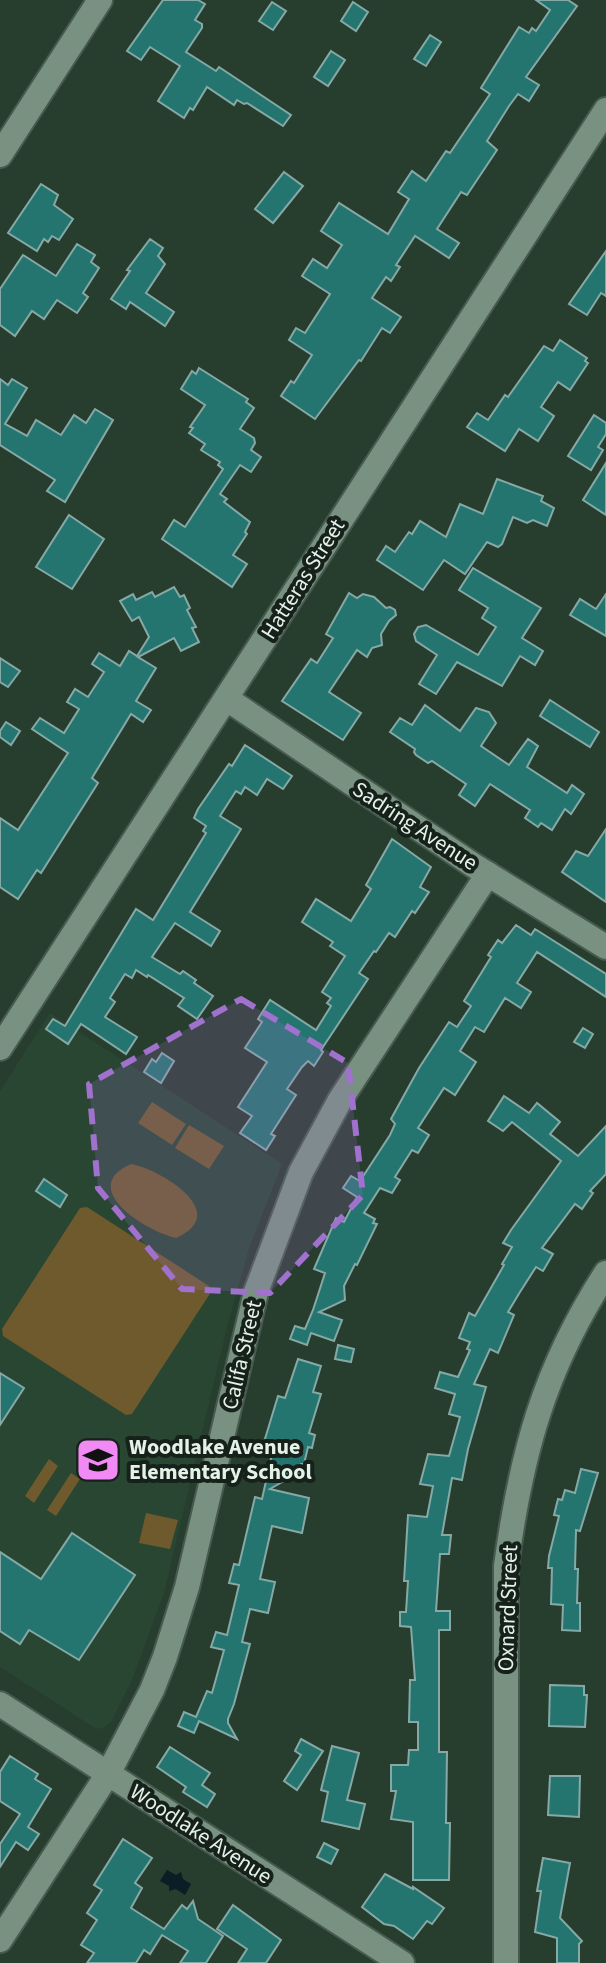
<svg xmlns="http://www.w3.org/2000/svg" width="606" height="1963" font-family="'Source Sans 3',sans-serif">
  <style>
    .built { fill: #294633 }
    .green { fill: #6e5a2c }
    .water { fill: #091e25 }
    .building { fill: #247570; stroke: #86a9a6; stroke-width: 2 }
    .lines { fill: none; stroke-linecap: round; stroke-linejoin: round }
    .minor-casing { stroke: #465a4d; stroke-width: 28 }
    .minor { stroke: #789180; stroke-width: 24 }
    .marked { fill: #a071cd; fill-opacity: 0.2; stroke: #a071cd; stroke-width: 6; stroke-dasharray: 16 10; stroke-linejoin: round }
    .labels { text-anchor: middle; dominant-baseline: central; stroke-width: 8; stroke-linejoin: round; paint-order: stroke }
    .street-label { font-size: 22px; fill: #e4f2e8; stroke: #17211b }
    .poi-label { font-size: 22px; font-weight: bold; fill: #e4f2e8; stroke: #17211b; text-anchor: start }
  </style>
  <rect width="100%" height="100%" fill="#273d2e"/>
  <path class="built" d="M50 1013 282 1164 249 1248 227 1327 164 1593 132 1680 111 1722 101 1729 95 1728 0 1667V1091Z"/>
  <g class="green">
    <path d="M152 1102 186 1124 172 1145 138 1123Z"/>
    <path d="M189 1125 224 1146 209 1169 175 1148Z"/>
    <path d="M131 1164C160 1169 233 1213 176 1238 147 1232 76 1188 131 1164Z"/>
    <path d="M87 1207 209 1286 211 1292 132 1414 126 1415 3 1336 2 1329 80 1208Z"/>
    <path d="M49 1459 58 1466 34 1503 25 1496Z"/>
    <path d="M71 1473 80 1479 56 1516 47 1510Z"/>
    <path d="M146 1513 178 1520 170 1549 139 1543Z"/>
  </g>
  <path class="water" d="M167 1870 176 1875 181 1872 183 1879 191 1884 185 1895 176 1889 169 1891V1886L160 1881Z"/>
  <g class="building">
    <path d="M163 0H198L205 4 195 20 202 24V28L186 52 216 71 219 67 291 115 283 126 247 103 244 104 237 100 234 105 207 87 193 110 190 108 184 118 158 101 180 66 150 47 141 60 127 51Z"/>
    <path d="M536 0H568L577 6 526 77 539 85 529 101 518 94 509 106 487 141 497 150 467 195 461 192 437 229 459 243 449 258 415 236 396 265 400 267 391 281 386 277 372 298 401 317 390 333 382 328 361 361 359 360 315 419 281 396 291 381 294 383 312 355 289 340 296 328 305 333 330 294 302 276 313 259 327 268 342 245 321 231 339 203 388 234 409 199 398 192 412 171 426 181 446 151 450 153 490 94 481 88 519 27 529 33 532 28 536 31 550 10Z"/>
    <path d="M272 2 286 11 273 30 259 21Z"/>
    <path d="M353 2 368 12 356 31 341 21Z"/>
    <path d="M430 35 441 42 426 66 414 59Z"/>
    <path d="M331 51 345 60 328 86 314 77Z"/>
    <path d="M284 172 303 186 273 223 255 209Z"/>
    <path d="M41 184 58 195 54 205 73 219 59 240 52 236 48 242 44 239 37 251 8 233Z"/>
    <path d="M150 239 163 248 158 256 165 264 146 293 174 312 165 326 130 302 126 309 111 299 130 271 127 270Z"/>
    <path d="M77 244 95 255 91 262 99 268 83 293 88 297 77 313 57 300 44 319 32 311 15 336 0 325V289L23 255 56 276Z"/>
    <path d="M606 251V296L601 293 587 315 569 304Z"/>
    <path d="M560 340 587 358 585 361 588 363 570 390 558 382 541 407 554 416 538 441 519 429 505 451 467 427 477 413 488 420 505 395 508 397 544 346 553 351Z"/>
    <path d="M199 368 248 399 246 402 254 408 240 429 254 438 255 443 251 450 261 457 251 472 240 465 220 494 227 499 224 502 250 522 245 532 247 534 233 555 247 564 232 587 162 539 174 520 185 527 223 469 218 465 220 462 201 450 205 444 189 433 193 428 190 427 205 405 181 389 192 371 196 374Z"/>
    <path d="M0 379 8 385 12 379 27 388 5 424 27 436 36 420 61 435 74 415 86 423 95 409 113 420 65 502 47 491 55 480 0 445Z"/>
    <path d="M594 415 606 423V434L598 447 603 450 591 470 568 456Z"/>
    <path d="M606 463V515L583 500Z"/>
    <path d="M497 479 543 496 541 501 554 508 547 526 533 520 527 523 513 517 502 544 498 547 487 542 465 574 444 560 423 590 377 560 386 546 395 552 409 532 412 534 420 521 446 537 460 504 483 514Z"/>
    <path d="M69 515 104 539 72 589 36 567Z"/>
    <path d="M473 568 541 608 522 638 543 651 535 665 520 656 502 686 457 662 436 694 419 684 437 655 416 641 414 634 418 627 426 625 478 655 496 627 482 618 488 608 459 590Z"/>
    <path d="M174 587 180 597 184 595 190 608 187 610 196 627 192 628 199 642 181 651 174 638 138 657 156 668 136 701 151 710 143 722 131 714 92 778 98 783 41 873 37 870 18 899 0 887V818L18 830 68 753 32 729 40 718 64 733 79 709 67 702 75 689 88 697 104 672 92 664 99 653 120 666 129 651 137 656 149 637 139 617 132 621 120 601 133 594 136 600 152 592 155 597Z"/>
    <path d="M349 593 357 598 363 594 374 597 386 608 390 607 395 610 396 615 389 621 381 634 382 645 372 648 367 657 357 650 329 692 361 713 343 740 282 701 311 659 317 663 333 638 326 634Z"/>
    <path d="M606 594V636L570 615 580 599 596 609Z"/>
    <path d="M0 658 20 671 8 687 0 682Z"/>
    <path d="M550 700 599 732 590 747 540 716Z"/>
    <path d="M425 705 460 731 476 708 489 712 496 723 481 746 509 765 528 739 538 746 527 767 567 793 572 785 584 794 571 814 565 809 552 830 541 823 538 827 525 818 530 810 490 784 475 806 459 795 466 784 432 761 428 763 416 755 414 752 415 749 390 732 400 718 412 725Z"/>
    <path d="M6 722 20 731 11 745 0 737V731Z"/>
    <path d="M245 745 292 776 283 789 267 779 257 795 245 787 241 794 236 791 220 816 241 829 190 912 220 931 211 946 175 923 152 957 180 974 183 971 196 980 194 983 213 996 197 1019 178 1006 184 998 148 975 147 977 136 970 132 978 125 974 110 998 115 1002 105 1017 137 1037 126 1054 81 1024 68 1044 46 1029 53 1019 65 1026 136 909 153 920 206 833 203 831 206 826 194 818 198 809 229 764 232 766Z"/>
    <path d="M606 829V902L562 872 576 851 588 856Z"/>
    <path d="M392 839 431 867 420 887 429 892 415 913 412 911 395 937 389 933 376 952 374 951 359 973 368 979 321 1050 323 1052 314 1066 308 1061 302 1067 287 1089 296 1095 271 1134 275 1136 266 1150 240 1133 252 1116 238 1107 267 1062 245 1048 262 1022 258 1019 270 1000 316 1030 331 1006 327 1003 331 998 322 992 345 956 330 946 333 942 302 922 316 899 351 921 371 889 366 885Z"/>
    <path d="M516 925 531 935 535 929 606 974V997L537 952 517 983 531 992 521 1008 505 998 484 1032 475 1027 460 1051 476 1062 455 1095 444 1088 418 1128 429 1135 418 1153 412 1150 395 1177 400 1180 392 1193 380 1188 364 1213 375 1219 373 1223 377 1224 357 1265 355 1264 344 1286 345 1300 319 1312 342 1320 334 1341 311 1333 307 1345 290 1339 295 1326 305 1329 313 1310 325 1273 314 1269 336 1218 344 1222 357 1197 343 1188 351 1176 360 1181 390 1135 395 1124 391 1119 419 1068 449 1022 457 1027 471 1006 464 1001 491 957 488 955 498 940 502 943Z"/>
    <path d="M583 1028 593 1034 585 1048 574 1042Z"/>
    <path d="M162 1053 174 1061 161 1083 144 1072 152 1059 156 1062Z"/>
    <path d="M504 1096 529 1113 537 1103 560 1122 550 1134 578 1156 606 1126V1174L590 1191 593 1193 582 1209 575 1204 542 1248 553 1254 543 1271 536 1267 520 1292 508 1312 514 1315 498 1353 490 1349 474 1384 486 1387 468 1449 462 1480 452 1478 442 1535H451L449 1554H440L436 1611H450V1630H439V1752H447L446 1823H450L449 1880H413V1822L391 1819 396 1791H391V1765H408L409 1750H418V1722H409L410 1680H415L411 1627 400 1626V1612H406L408 1581H404L408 1515 427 1517 433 1486 420 1484 428 1454 449 1456 460 1417 449 1414 455 1394 435 1388 440 1372 458 1377 470 1350 467 1349 470 1342 459 1338 469 1313 475 1316 504 1265 502 1264 512 1247 503 1243 511 1230 561 1161 512 1122 503 1131 488 1121Z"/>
    <path d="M44 1179 67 1195 60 1207 36 1191Z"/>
    <path d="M338 1345 354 1349 351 1362 335 1359Z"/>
    <path d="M298 1359 321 1366 313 1392 321 1394 309 1433 315 1435 312 1448 308 1447 304 1464H301L299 1472 270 1489 309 1498 302 1533 272 1526 260 1579 275 1582 268 1613 250 1609 242 1642 250 1644 234 1704 228 1719V1723L237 1739 199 1721 194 1733 178 1726 184 1712 196 1717 207 1691 212 1693 224 1650 211 1647 216 1632 227 1635 239 1585 229 1583 234 1564 239 1565 255 1497 262 1499 274 1445 264 1442 268 1429 278 1396 285 1398Z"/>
    <path d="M0 1373 24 1388 0 1425Z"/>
    <path d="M581 1469 598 1473 580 1531 576 1530 575 1569H578L577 1603H580V1631L562 1630 563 1605 551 1604 552 1568H548L549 1556 559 1516 554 1515 558 1499 562 1500 565 1490 575 1493Z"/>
    <path d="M72 1533 135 1575 79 1660 29 1630 20 1644 0 1631V1552L41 1579Z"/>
    <path d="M550 1685 584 1686V1695H587L585 1727 549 1726Z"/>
    <path d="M301 1739 323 1751 297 1790 284 1781 301 1755 295 1751Z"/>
    <path d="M332 1746 359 1753 347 1800 365 1804 359 1829 322 1821 328 1792 321 1790Z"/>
    <path d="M170 1747 210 1773 202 1785 215 1794 207 1807 183 1792 186 1787 157 1767Z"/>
    <path d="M10 1756 38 1774 35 1779 51 1789 28 1827 39 1834 28 1850 16 1842 0 1867V1844L20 1814 0 1801V1772Z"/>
    <path d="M550 1776H580L579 1817 548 1815Z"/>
    <path d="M123 1839 152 1858 135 1883 142 1888 131 1908 164 1929 182 1905 187 1909 193 1901 198 1919 223 1936 206 1963H180L188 1951 162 1935 150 1954 144 1950 136 1963H87L94 1953 81 1945 97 1920 87 1913 102 1890 94 1885Z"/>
    <path d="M324 1843 338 1850 331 1864 317 1857Z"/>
    <path d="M543 1858 570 1863 560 1918 582 1941 579 1944V1963H557V1938L535 1932 541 1891H537Z"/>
    <path d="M385 1874 413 1889V1887L444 1908 432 1924 427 1921 413 1939 394 1926 384 1924 362 1907Z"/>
    <path d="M233 1905 281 1940 266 1963H238L247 1949 217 1929Z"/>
  </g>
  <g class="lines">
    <g class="minor-casing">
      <g id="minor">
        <path d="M0 155 100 0"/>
        <path d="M227 699 473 865 606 947"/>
        <path d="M0 1048 606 110"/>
        <path d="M0 1704 402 1963"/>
        <path d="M0 1940 108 1774 152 1690 165 1657 187 1587 256 1292 301 1172 340 1100 488 874"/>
        <path d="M506 1963V1566C521 1454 544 1369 606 1273"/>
      </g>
    </g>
    <use href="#minor" class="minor"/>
  </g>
  <path class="marked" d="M241 999 348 1063 363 1195 270 1293 182 1289 98 1188 89 1084Z"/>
  <defs>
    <g id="school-square" transform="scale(2.3)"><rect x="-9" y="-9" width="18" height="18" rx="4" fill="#f18af4" stroke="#17211b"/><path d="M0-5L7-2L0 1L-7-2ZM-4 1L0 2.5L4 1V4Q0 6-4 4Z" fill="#111"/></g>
  </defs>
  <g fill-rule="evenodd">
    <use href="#school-square" x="98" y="1460"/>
  </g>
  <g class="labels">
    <g class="street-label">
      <text transform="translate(303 579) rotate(-58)">Hatteras Street</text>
      <text transform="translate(415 826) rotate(33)">Sadring Avenue</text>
      <text transform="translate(242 1355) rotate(-77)">Califa Street</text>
      <text transform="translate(508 1608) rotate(-88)">Oxnard Street</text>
      <text transform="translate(201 1834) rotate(33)">Woodlake Avenue</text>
    </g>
    <g class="poi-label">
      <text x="129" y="1447">Woodlake Avenue<tspan x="129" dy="25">Elementary School</tspan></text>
    </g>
  </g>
</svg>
